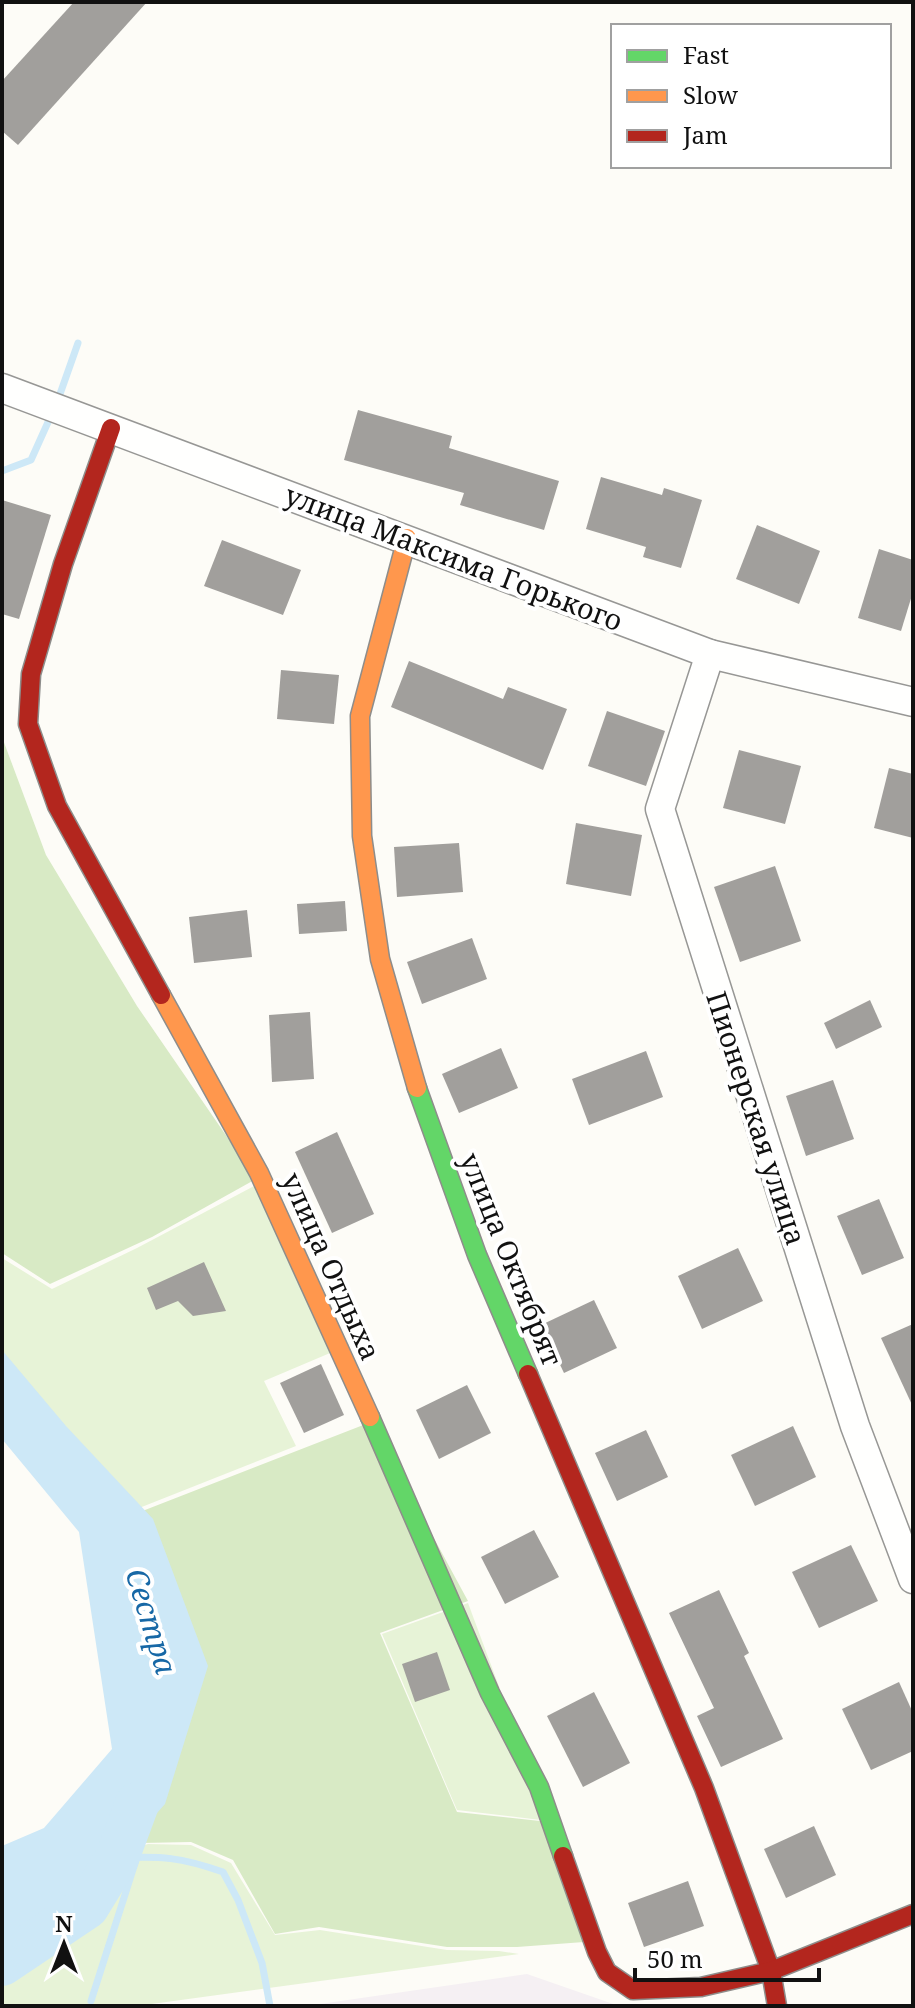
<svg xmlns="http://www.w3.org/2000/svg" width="915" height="2008" font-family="'Noto Serif',serif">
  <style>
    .industrial { fill: #f5f0f3 }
    .green { fill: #e7f3d7 }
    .forest { fill: #d8eac5 }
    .water { fill: #cde8f7 }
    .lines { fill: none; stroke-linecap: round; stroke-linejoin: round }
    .stream { stroke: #cde8f7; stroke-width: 7 }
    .river { stroke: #cde8f7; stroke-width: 44 }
    .building { fill: #a19f9c }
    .street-casing { stroke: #979795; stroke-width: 31 }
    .fast-casing { stroke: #8e8d8b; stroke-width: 21 }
    .slow-casing { stroke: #8e8d8b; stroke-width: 21 }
    .jam-casing { stroke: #8e8d8b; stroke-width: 21 }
    .street { stroke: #fffffe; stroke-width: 28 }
    .fast { stroke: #63d668; stroke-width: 18 }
    .slow { stroke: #ff974d; stroke-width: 18 }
    .jam { stroke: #b3261e; stroke-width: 18 }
    .labels { text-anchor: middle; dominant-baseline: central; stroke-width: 8; stroke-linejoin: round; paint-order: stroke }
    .street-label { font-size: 28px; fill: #111; stroke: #fff }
    .water-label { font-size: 30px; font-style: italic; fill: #1768a6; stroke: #fff }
  </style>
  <rect width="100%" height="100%" fill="#fdfcf7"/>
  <path class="industrial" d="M527 1974 619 2006H306Z"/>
  <g class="green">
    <path d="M260 1183 349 1345 264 1381 296 1446 124 1514 2 1386V1258L52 1289 137 1248Z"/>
    <path d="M468 1603 549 1821 457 1810 382 1634Z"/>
    <path d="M148 1844 191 1845 231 1863 275 1935 320 1930 447 1950 499 1951 519 1954 137 2006H2V1968L90 1909 121 1852Z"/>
  </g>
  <g class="forest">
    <path d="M2 737 46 855 137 1006 256 1179 152 1237 50 1284 2 1253Z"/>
    <path d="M371 1422 468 1601 380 1633 457 1812 549 1822 584 1942 517 1947H447L319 1927 275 1934 233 1860 191 1842 141 1843 201 1685 127 1517Z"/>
  </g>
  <path class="water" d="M2 1350 66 1426 153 1519 208 1666 165 1804 117 1858 62 1928 2 1961V1846L44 1828 112 1749 79 1532 2 1439Z"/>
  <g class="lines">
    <g class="stream">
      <path d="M60 394 78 343"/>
      <path d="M2 471 31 460 49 420"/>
      <path d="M117 1858C162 1856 180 1857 223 1872L238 1900 262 1963 270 2006"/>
      <path d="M91 2001 137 1857"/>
    </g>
    <path class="river" d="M2 1964 87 1907 117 1858 137 1804"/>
  </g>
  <g class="building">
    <path d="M74 2H147L18 145 2 131V81Z"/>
    <path d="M358 410 452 436 449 448 559 481 544 530 460 505 464 493 344 460Z"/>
    <path d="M601 477 662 495 664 488 702 500 681 568 643 557 646 547 586 529Z"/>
    <path d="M2 500 51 515 19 619 2 614Z"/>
    <path d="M757 525 820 551 799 604 736 579Z"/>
    <path d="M222 540 301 570 283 615 204 586Z"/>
    <path d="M879 549 913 560V592L901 631 858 618Z"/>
    <path d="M409 661 503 699 508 687 567 709 543 770 391 707Z"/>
    <path d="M281 670 339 675 334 724 277 719Z"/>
    <path d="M607 711 665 731 646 786 588 766Z"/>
    <path d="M739 750 801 766 785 824 723 808Z"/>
    <path d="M889 768 913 774V838L874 828Z"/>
    <path d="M576 823 642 835 631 896 566 884Z"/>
    <path d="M459 843 463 892 397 897 394 847Z"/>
    <path d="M775 866 801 941 740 962 714 887Z"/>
    <path d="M345 901 347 931 299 934 297 904Z"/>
    <path d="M247 910 252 957 194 963 189 917Z"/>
    <path d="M472 938 487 979 422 1004 407 962Z"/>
    <path d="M870 1000 882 1027 836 1049 824 1023Z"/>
    <path d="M310 1012 314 1079 272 1082 269 1015Z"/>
    <path d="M501 1048 518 1088 459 1113 442 1074Z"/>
    <path d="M646 1051 663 1097 589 1125 572 1079Z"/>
    <path d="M833 1080 854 1139 806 1156 786 1096Z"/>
    <path d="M337 1132 374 1214 332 1233 295 1152Z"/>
    <path d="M879 1199 904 1258 862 1275 837 1216Z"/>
    <path d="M738 1248 763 1301 702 1329 678 1276Z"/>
    <path d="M204 1262 226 1311 193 1316 178 1301 156 1310 147 1288Z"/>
    <path d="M594 1300 617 1348 564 1373 541 1325Z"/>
    <path d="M913 1324V1407L881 1338Z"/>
    <path d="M321 1364 344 1415 304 1433 280 1383Z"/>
    <path d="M467 1385 491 1433 439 1459 416 1410Z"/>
    <path d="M793 1426 816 1477 755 1506 731 1455Z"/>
    <path d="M646 1430 668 1477 617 1501 595 1453Z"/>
    <path d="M534 1530 559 1577 505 1604 481 1557Z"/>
    <path d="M851 1545 878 1601 819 1628 792 1572Z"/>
    <path d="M719 1590 749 1653 744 1656 783 1739 721 1767 697 1716 714 1708 669 1613Z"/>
    <path d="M437 1652 450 1690 415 1702 402 1664Z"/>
    <path d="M899 1682 913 1713V1751L871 1770 842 1709Z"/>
    <path d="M594 1692 630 1763 583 1787 547 1716Z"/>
    <path d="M814 1826 836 1875 786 1898 764 1849Z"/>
    <path d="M688 1881 704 1926 644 1947 628 1903Z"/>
  </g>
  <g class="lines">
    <g class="street-casing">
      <g id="street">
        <path d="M2 388 710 654 913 702"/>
        <path d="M710 654 660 809 855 1426 913 1579"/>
      </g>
    </g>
    <g class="fast-casing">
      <g id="fast">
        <path d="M417 1088 477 1255 528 1374"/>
        <path d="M370 1417 490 1693 539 1787 563 1856"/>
      </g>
    </g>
    <g class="slow-casing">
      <g id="slow">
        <path d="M407 538 360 716 362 836 380 959 417 1088"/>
        <path d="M161 995 259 1173 370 1417"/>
      </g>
    </g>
    <g class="jam-casing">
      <g id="jam">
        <path d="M111 428 63 564 31 674 28 724 57 806 161 995"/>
        <path d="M528 1374 704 1788 771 1971 777 2006"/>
        <path d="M563 1856 597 1952 607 1972 633 1990 701 1987 771 1971 913 1914"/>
      </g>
    </g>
    <use href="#street" class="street"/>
    <use href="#fast" class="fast"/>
    <use href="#slow" class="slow"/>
    <use href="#jam" class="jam"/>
  </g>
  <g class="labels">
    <g class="street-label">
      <text transform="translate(454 557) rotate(21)">улица Максима Горького</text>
      <text transform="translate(757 1118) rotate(72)">Пионерская улица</text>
      <text transform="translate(512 1259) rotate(68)">улица Октябрят</text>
      <text transform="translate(332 1266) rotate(66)">улица Отдыха</text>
    </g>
    <g class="water-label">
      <text transform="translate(152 1621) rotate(73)">Сестра</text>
    </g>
  </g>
  <rect width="915" height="2008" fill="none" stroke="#111111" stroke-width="8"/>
  <rect x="611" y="24" width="280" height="144" fill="#ffffff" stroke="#a0a0a0" stroke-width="2"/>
  <rect x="627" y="50" width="40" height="12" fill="#63d668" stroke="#a0a0a0" stroke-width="2"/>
  <text x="683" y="64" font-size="24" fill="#111111">Fast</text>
  <rect x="627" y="90" width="40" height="12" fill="#ff974d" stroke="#a0a0a0" stroke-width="2"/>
  <text x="683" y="104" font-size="24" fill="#111111">Slow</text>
  <rect x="627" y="130" width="40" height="12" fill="#b3261e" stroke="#a0a0a0" stroke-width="2"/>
  <text x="683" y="144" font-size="24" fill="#111111">Jam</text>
  <g transform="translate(64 1944)" stroke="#ffffff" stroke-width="6" paint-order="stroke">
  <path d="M0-6L14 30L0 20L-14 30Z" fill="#111111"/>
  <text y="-12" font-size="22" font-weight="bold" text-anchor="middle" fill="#111111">N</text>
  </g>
  <path d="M635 1968v12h184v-12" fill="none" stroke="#111111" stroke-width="4"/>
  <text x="647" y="1968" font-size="24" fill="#111111" stroke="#ffffff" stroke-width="6" paint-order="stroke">50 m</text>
</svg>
